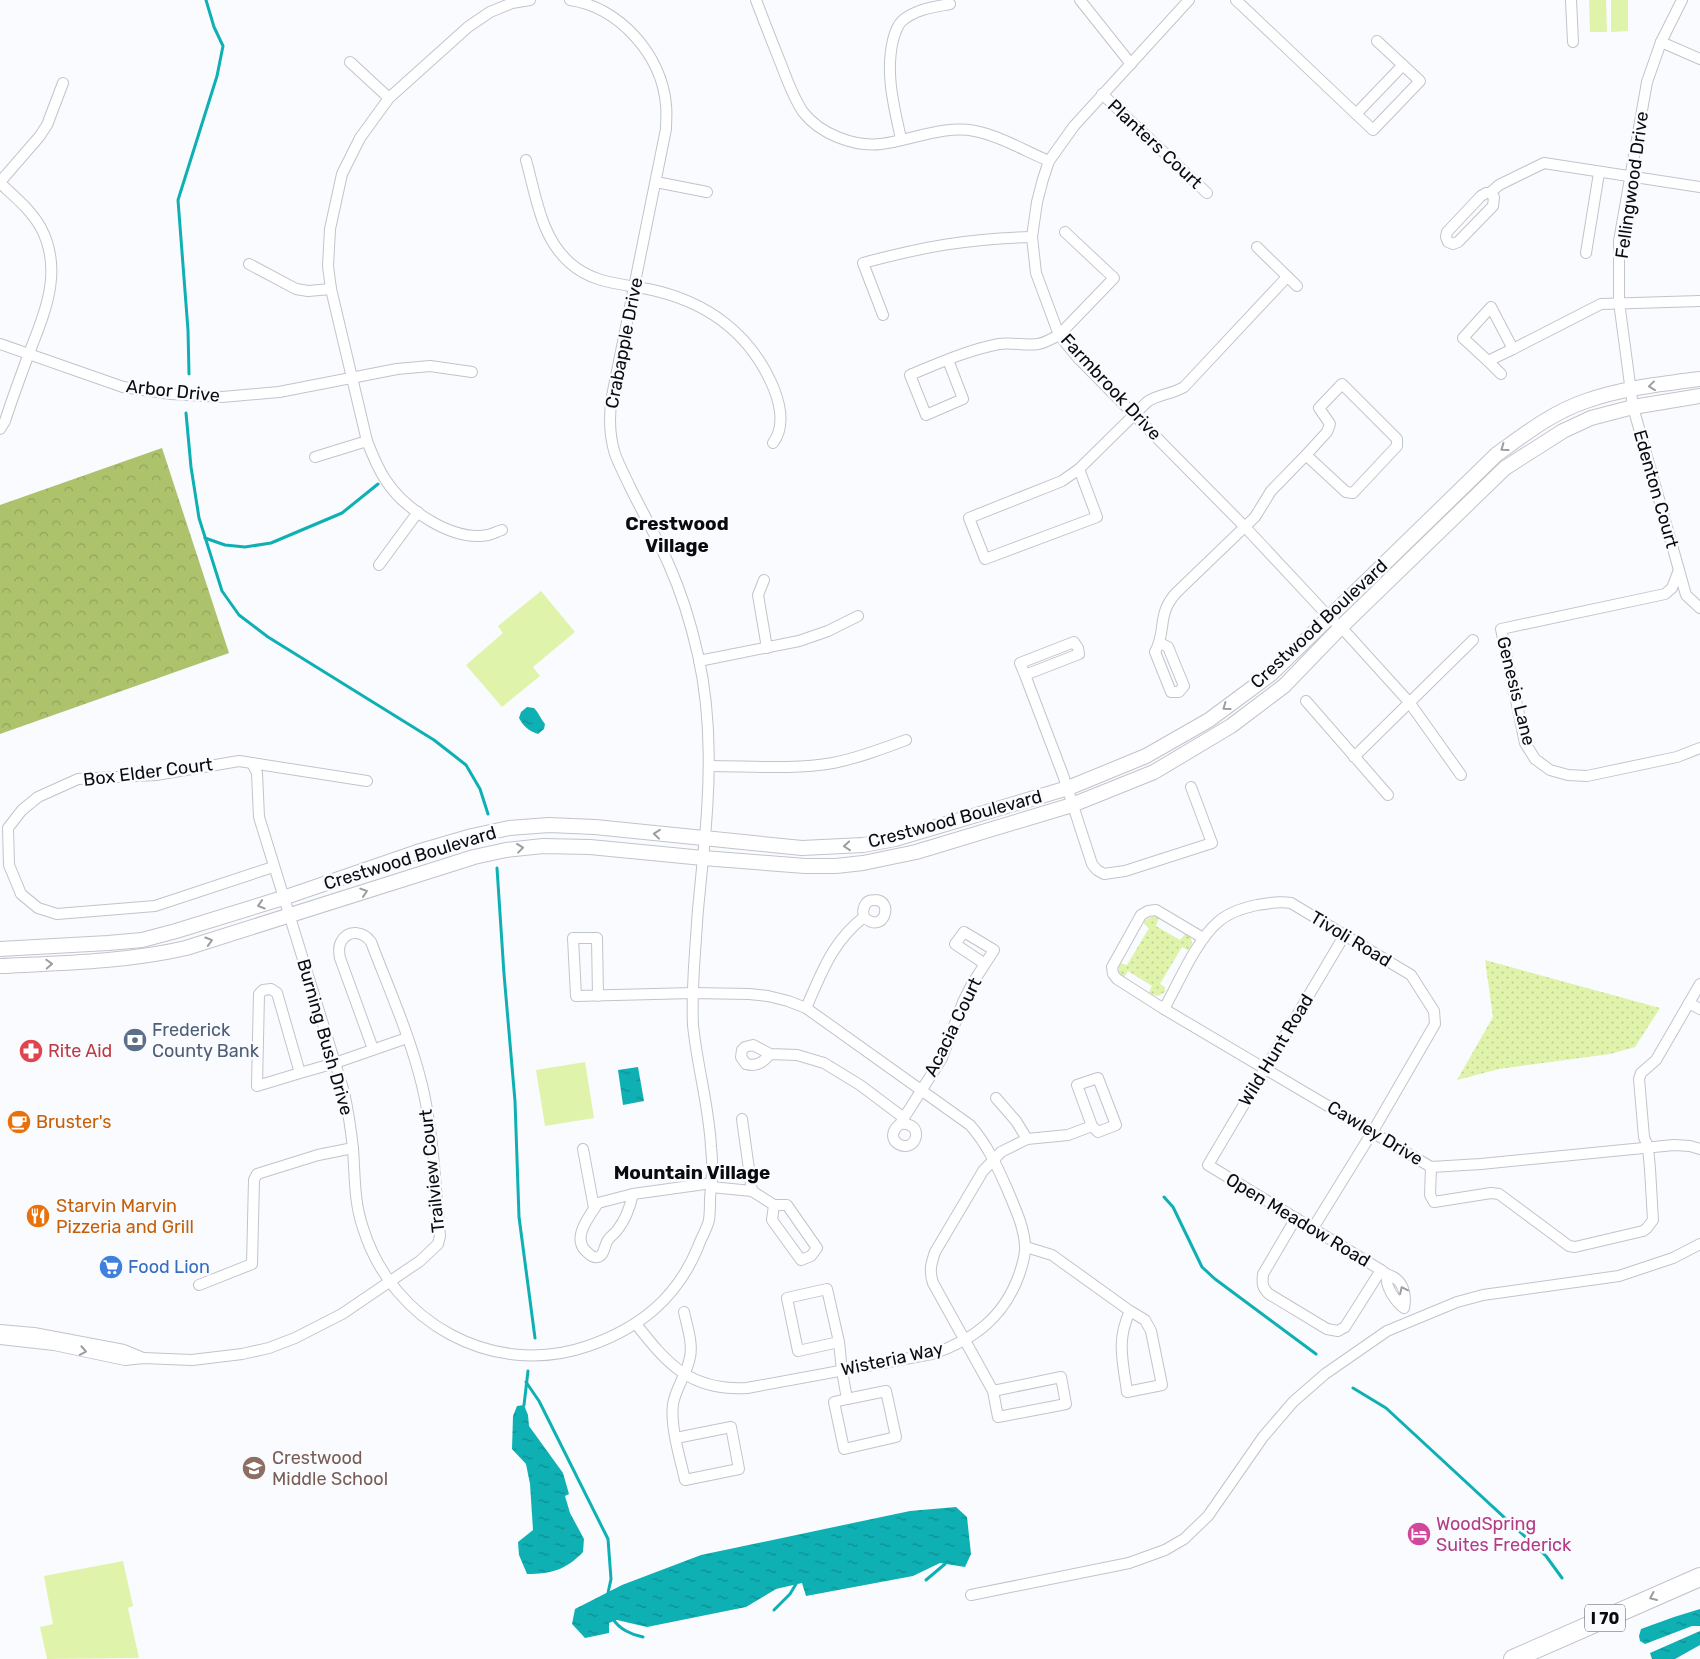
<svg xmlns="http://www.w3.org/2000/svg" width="1700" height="1659" font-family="Rubik,sans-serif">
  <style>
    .grass { fill: #e0f3ab }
    .forest { fill: url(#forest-crowns) }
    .park { fill: url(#park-dots) }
    .water { fill: url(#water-ripples) }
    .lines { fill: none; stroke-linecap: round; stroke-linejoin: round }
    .stream { stroke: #0fb0b3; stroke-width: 3 }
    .street-casing { stroke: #c1c4cb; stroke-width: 12 }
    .secondary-casing { stroke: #c1c4cb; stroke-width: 16 }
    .highway-casing { stroke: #c1c4cb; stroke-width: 20 }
    .street { stroke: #fff; stroke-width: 10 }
    .secondary { stroke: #fff; stroke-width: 14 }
    .highway { stroke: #fff; stroke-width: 18 }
    .oneway { stroke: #9d9d9f }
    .labels { text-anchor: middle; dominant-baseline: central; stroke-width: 5; stroke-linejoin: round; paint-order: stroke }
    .shield { fill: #f9fbff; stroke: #525356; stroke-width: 1 }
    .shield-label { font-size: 16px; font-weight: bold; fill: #0a0b0e }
    .street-label { font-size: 18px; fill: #0a0b0e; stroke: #f9fbff }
    .service-label { font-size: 18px; fill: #4e5e75; stroke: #f9fbff; text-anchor: start }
    .health-label { font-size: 18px; fill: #be3a42; stroke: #f9fbff; text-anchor: start }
    .food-label { font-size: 18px; fill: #c56008; stroke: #f9fbff; text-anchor: start }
    .shop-label { font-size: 18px; fill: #366cbe; stroke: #f9fbff; text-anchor: start }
    .education-label { font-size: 18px; fill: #785e54; stroke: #f9fbff; text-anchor: start }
    .hotel-label { font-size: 18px; fill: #b23c85; stroke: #f9fbff; text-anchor: start }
    .neighbourhood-label { font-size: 19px; font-weight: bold; fill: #0a0b0e; stroke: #f9fbff }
  </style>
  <defs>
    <pattern id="forest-crowns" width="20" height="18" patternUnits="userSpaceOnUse" patternTransform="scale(1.25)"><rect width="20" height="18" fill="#acc26b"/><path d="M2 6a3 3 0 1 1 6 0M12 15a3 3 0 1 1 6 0" fill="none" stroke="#93a55c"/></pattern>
    <pattern id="park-dots" width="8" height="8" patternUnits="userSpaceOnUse" patternTransform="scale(1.25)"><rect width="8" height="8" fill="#e0f3ab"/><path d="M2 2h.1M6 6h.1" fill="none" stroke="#bfcf92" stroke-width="1.8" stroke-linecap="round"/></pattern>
    <pattern id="water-ripples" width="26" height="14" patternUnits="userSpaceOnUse" patternTransform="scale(1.25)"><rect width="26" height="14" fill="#0fb0b3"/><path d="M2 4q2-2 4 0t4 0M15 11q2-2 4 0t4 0" fill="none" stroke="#0d8d90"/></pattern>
  </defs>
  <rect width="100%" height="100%" fill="#f9fbff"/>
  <g class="grass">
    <path d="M1589 0H1606L1607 32H1590Z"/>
    <path d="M1611 0H1628V31L1611 32Z"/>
    <path d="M541 591 575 632 533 667 540 676 502 707 466 665 503 633 498 626Z"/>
    <path d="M585 1062 594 1118 545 1126 536 1070Z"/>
    <path d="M123 1561 133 1606 128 1608 139 1658 47 1659 40 1627 53 1624 44 1576Z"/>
  </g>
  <path class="forest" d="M162 448 229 653 0 734V505Z"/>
  <g class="park">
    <path d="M1153 916 1159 918 1156 926 1180 940 1185 934C1190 935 1192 939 1192 944L1188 950 1182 947 1160 984 1165 987V992L1158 996 1149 993 1152 986 1128 971 1124 978 1118 971 1120 963 1127 965 1149 928 1144 924V921Z"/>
    <path d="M1485 960 1660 1008 1635 1047 1610 1054 1499 1069 1457 1080 1493 1017Z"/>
  </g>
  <g class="water">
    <path d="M527 707 534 708C539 713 540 718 545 724L544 729 538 734C529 731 524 727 519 718L521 712Z"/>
    <path d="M638 1067 644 1101 623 1105 618 1070Z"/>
    <path d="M524 1405 528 1415 529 1426 563 1473 569 1494 565 1496 570 1513 584 1539 583 1552C566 1570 551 1574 527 1574L519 1555 518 1542 533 1530 530 1484 526 1464 512 1449 513 1416 517 1406Z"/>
    <path d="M956 1507 967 1517 971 1554 965 1567 940 1563 913 1576 806 1596 802 1583 776 1589 746 1607 647 1627 617 1620 609 1623V1633L585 1638 572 1624 575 1609 622 1585 701 1555 910 1511Z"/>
    <path d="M1700 1609V1626H1692L1645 1644 1640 1641 1639 1636 1641 1629 1674 1617Z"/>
    <path d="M1700 1631V1645L1675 1659H1652L1650 1653Z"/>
  </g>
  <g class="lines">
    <g class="stream">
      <path d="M189 374 188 330 178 200 217 76 223 46 214 27 206 0"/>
      <path d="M186 413 191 467 199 518 222 591 239 615 268 637 434 740 466 765 480 789 488 814"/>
      <path d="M205 538 225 545 245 547 271 543 342 513 378 484"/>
      <path d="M497 868 504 974 515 1101 519 1217 535 1338"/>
      <path d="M1164 1197 1173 1207 1202 1267 1215 1279 1316 1354"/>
      <path d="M526 1382 539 1401 608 1539 611 1579 608 1593"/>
      <path d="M1353 1388 1386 1408 1546 1556 1562 1578"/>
      <path d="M524 1405 528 1371"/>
      <path d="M926 1580 945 1564"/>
      <path d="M774 1610 790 1594 796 1584"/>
      <path d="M613 1619C619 1629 632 1635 643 1637"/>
    </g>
    <g class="street-casing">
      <g id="street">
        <path d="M756 0C764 21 772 42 781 64 787 80 793 97 803 112 820 134 854 147 881 144 912 140 943 125 975 131 1000 136 1025 151 1049 161"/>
        <path d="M1080 0 1131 64"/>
        <path d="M1189 0 1074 126 1049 161 1043 179 1037 202 1032 237 1036 273 1059 335 1078 358 1245 527 1329 617 1341 627 1409 702 1461 775"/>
        <path d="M1236 0 1373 130 1420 81 1377 41"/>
        <path d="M1571 0 1573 42"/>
        <path d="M1661 42 1700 59"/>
        <path d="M350 62 389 98"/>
        <path d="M1102 94 1207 193"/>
        <path d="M1356 114 1403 65"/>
        <path d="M901 139C894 106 885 74 893 40 895 33 897 25 903 20 917 9 934 7 950 4"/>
        <path d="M526 160C536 196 541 238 570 263 592 283 621 284 648 289 706 301 751 333 774 389 781 407 785 427 773 443"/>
        <path d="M0 182 39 137 47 125 63 83"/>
        <path d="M656 182 707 192"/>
        <path d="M0 183C15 197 31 210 41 228 64 272 44 314 28 356 20 378 12 399 5 421L0 429"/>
        <path d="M1486 193H1490L1494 197 1493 206 1458 242 1453 244 1448 242 1446 237 1447 232 1481 196Z"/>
        <path d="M1490 193 1499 185 1544 163 1700 187"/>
        <path d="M1257 247 1297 286"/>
        <path d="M1586 253 1599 173"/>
        <path d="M249 264 296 289 308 291 331 289"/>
        <path d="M1491 307 1513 349 1488 361 1463 338Z"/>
        <path d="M883 315 863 263C922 247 971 238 1032 237"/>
        <path d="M0 344 123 387 171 394 222 397 279 392 397 369 430 366 472 372"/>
        <path d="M1513 349 1601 304 1700 301"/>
        <path d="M948 360 963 399 926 415 910 375C939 363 968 350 999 344 1012 342 1025 346 1038 344 1045 343 1053 338 1059 335L1114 278 1065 232"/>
        <path d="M1488 361 1501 374"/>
        <path d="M1342 384 1397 439V446L1353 493 1346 492 1306 455 1327 432 1330 424 1319 408Z"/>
        <path d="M315 457 367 441"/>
        <path d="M1079 469 1097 517 985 559 969 518 1062 481 1079 469 1147 402C1158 394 1170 395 1184 387L1287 277"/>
        <path d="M502 530C498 531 493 534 488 535 452 542 403 508 385 479 377 467 372 454 367 441L331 289 328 266 330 229 342 174 360 138 389 98 468 27 490 12 512 3 530 0"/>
        <path d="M379 565 418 512"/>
        <path d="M1679 570 1633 407 1619 302V241L1647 82 1661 42 1682 0"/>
        <path d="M764 580 758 595 767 648"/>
        <path d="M1700 608 1686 595 1679 570 1672 588 1665 594 1501 629 1525 743 1535 759 1550 770 1568 775 1587 776 1677 757 1700 748"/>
        <path d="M1160 643 1168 647 1184 686 1179 692H1171L1155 652C1167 631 1156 614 1177 592L1255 517 1271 491 1306 455"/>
        <path d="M699 661 799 641 828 631 858 616"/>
        <path d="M1025 675 1079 654 1078 648 1074 642 1020 663 1025 675 1063 775 1092 864 1097 870 1104 874 1125 871 1212 843 1191 787"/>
        <path d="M1306 701 1388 795"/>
        <path d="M1354 757 1473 640"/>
        <path d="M252 763 257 773 259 817 344 1092C348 1111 351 1129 353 1149 355 1176 354 1202 363 1228 392 1322 493 1379 588 1346 640 1328 677 1298 698 1247 701 1238 707 1229 709 1220 710 1213 710 1205 710 1198 712 1182 713 1164 711 1147 709 1106 697 1066 693 1025 692 1006 693 986 694 967 696 930 699 894 703 858 710 791 713 721 698 655 691 624 682 594 669 565 657 538 643 513 630 487 625 476 619 465 615 454 609 435 609 415 612 396L666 129C666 121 667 113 666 105 662 55 619 7 570 0"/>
        <path d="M710 766C750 766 793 770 833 763 858 758 882 749 906 740"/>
        <path d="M273 867 155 906 57 914 38 908 21 894 9 865 8 828 22 810 38 797 78 779 156 775 239 761 367 781"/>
        <path d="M1344 936 1208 1165 1381 1270C1388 1276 1388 1274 1395 1278 1405 1285 1406 1298 1404 1308 1396 1302 1385 1287 1387 1276"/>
        <path d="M1203 938 1156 910 1148 911 1141 915 1112 967 1113 974 1117 979 1164 1009 1431 1167 1481 1164 1674 1145 1690 1146 1700 1149"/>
        <path d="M598 996 597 938H573L576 996 693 993 749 994 768 996 788 1001 806 1008 970 1125C987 1144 998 1168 1008 1191 1015 1208 1024 1227 1025 1245 1026 1255 1022 1266 1019 1275 1004 1317 974 1340 932 1354L747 1388C691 1391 668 1365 636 1324"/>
        <path d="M1689 1003 1700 1009"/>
        <path d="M806 1008C822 972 832 942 864 917 862 910 864 900 874 900 895 899 884 936 864 917"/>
        <path d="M1164 1009C1179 982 1196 941 1218 922 1229 912 1243 908 1257 905 1269 903 1279 901 1291 903L1411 975 1434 1011 1435 1024 1373 1131 1313 1228"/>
        <path d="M770 1054C764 1062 756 1067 746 1064L741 1057 742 1050 745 1047 753 1045 770 1054 797 1055 824 1063 860 1085 904 1118"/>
        <path d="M300 1073 257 1086 259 994 263 990 271 989 277 993 300 1073 335 1063 407 1038"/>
        <path d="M996 1098 1016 1121 1027 1139"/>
        <path d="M742 1119 752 1191"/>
        <path d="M900 1124C879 1141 912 1157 916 1136 917 1126 908 1123 900 1124L942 1058 963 1002 972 984 994 950 964 932 955 944 985 964"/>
        <path d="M583 1149 594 1208"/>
        <path d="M1431 1167 1430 1195 1434 1202 1491 1193 1499 1194 1569 1246 1575 1247 1643 1231 1647 1228 1653 1220 1650 1169 1648 1147 1644 1137 1639 1079 1641 1073 1656 1060 1700 984"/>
        <path d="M711 1187 752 1191 774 1205H787L817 1248 811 1256 801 1260 772 1220 774 1205"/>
        <path d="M633 1194C630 1207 626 1219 618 1229 615 1234 610 1236 608 1240 604 1245 605 1255 598 1257 594 1258 591 1256 588 1253 570 1239 589 1217 598 1203Z"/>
        <path d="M633 1194 712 1183"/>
        <path d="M1296 1218 1263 1274C1262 1283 1262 1288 1269 1294L1327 1329 1338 1331 1345 1327 1381 1270"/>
        <path d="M1026 1247 1052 1255 1130 1311C1116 1341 1123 1361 1127 1392L1162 1385 1151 1331 1145 1320 1130 1311"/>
        <path d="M199 1285 252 1264 254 1180 257 1174 318 1155 353 1148"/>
        <path d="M0 1330 34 1333 124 1350 141 1357"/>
        <path d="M0 1339 54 1345 125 1360 143 1358 192 1360 242 1354 269 1348 295 1338 342 1314 420 1261 438 1244 440 1236C435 1186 434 1135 422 1085 410 1036 389 989 371 942 363 931 348 929 341 942 338 947 339 953 340 958L373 1049"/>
        <path d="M839 1342 827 1289 787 1298 798 1351 839 1342 842 1371 847 1399 886 1391 896 1437 844 1449 834 1402 847 1399"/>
        <path d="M993 1391 1061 1377 1066 1404 998 1417 993 1391 933 1283C929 1271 931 1264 935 1252L983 1171 1001 1152 1027 1139 1068 1135 1092 1126 1077 1085 1098 1078 1116 1125 1098 1132 1092 1126"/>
        <path d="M676 1438 731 1427 739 1469 685 1480C680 1458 670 1426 673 1404 676 1387 687 1374 690 1357 693 1343 687 1326 684 1312"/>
        <path d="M971 1595 1129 1563 1165 1550 1184 1539 1208 1516 1263 1437 1293 1402 1325 1374 1387 1331 1457 1302 1483 1295 1619 1276 1673 1258 1700 1244"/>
      </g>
    </g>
    <g class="secondary-casing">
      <g id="secondary">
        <path d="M0 949 108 943 142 940 176 931 283 898 417 852 472 836 509 828 549 825 595 827 802 848 863 845 895 839 1068 788 1146 756 1209 720 1271 674 1497 454C1525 434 1553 412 1586 401 1623 388 1661 384 1700 379"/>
        <path d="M0 966C63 963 125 962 186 948L474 857 506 850 543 846 590 847 703 858 805 866H836L863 863 916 852 1072 805 1154 772 1231 726 1284 686 1341 627 1505 468 1563 431 1591 418 1633 407 1700 396"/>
      </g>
    </g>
    <g class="highway-casing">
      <path id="highway" d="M1513 1659 1700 1577"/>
    </g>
    <use href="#street" class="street"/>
    <use href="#secondary" class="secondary"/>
    <use href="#highway" class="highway"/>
  </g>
  <defs><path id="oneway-chevron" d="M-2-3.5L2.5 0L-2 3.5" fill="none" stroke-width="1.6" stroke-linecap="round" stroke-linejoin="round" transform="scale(1.25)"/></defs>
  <g class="oneway">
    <use href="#oneway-chevron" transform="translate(1652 386) rotate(173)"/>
    <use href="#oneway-chevron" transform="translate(1504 448) rotate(144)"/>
    <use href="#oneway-chevron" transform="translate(1226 707) rotate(144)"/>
    <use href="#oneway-chevron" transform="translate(657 834) rotate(-174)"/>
    <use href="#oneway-chevron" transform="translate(847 846) rotate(175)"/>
    <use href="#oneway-chevron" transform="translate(520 848) rotate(-7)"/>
    <use href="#oneway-chevron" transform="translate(364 892) rotate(-18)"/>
    <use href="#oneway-chevron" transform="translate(261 905) rotate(163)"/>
    <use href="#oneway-chevron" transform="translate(209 941) rotate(-17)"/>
    <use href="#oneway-chevron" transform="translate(49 964) rotate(-3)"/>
    <use href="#oneway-chevron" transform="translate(1403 1290) rotate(-115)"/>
    <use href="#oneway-chevron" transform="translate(83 1351) rotate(11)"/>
    <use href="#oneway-chevron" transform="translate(1653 1597) rotate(156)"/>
  </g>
  <defs>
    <g id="bank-disc" transform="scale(1.25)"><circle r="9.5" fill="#5c6f8a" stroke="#f9fbff"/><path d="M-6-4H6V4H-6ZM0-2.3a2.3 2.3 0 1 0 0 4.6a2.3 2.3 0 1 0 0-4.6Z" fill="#fff"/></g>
    <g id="pharmacy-disc" transform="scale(1.25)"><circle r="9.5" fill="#e0444e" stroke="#f9fbff"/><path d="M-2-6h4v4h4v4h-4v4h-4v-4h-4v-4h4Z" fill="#fff"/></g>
    <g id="cafe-disc" transform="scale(1.25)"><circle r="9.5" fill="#e8710a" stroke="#f9fbff"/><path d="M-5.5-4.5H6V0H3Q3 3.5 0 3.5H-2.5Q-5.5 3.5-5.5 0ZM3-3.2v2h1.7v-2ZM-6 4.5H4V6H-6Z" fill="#fff"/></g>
    <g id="restaurant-disc" transform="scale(1.25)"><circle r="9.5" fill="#e8710a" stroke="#f9fbff"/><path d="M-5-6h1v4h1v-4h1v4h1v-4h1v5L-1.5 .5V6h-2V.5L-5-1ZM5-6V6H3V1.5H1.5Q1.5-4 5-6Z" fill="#fff"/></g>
    <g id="supermarket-disc" transform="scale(1.25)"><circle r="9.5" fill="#3f7fe0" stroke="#f9fbff"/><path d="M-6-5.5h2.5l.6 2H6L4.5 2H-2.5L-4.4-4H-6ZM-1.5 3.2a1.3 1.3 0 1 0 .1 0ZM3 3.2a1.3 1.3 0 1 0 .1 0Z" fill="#fff"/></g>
    <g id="school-disc" transform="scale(1.25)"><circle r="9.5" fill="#8d6e63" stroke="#f9fbff"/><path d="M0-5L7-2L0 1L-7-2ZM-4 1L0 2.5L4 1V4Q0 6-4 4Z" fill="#fff"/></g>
    <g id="hotel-disc" transform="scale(1.25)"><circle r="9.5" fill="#d1479c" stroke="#f9fbff"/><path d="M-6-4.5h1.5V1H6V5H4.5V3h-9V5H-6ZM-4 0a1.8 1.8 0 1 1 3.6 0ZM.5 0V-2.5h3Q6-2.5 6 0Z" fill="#fff"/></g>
  </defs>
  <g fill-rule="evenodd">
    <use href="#bank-disc" x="135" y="1040"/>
    <use href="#pharmacy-disc" x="31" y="1051"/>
    <use href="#cafe-disc" x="19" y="1122"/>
    <use href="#restaurant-disc" x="38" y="1216"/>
    <use href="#supermarket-disc" x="111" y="1267"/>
    <use href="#school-disc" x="254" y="1468"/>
    <use href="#hotel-disc" x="1419" y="1534"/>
  </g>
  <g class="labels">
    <rect class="shield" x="1585" y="1604.5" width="40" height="27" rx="4"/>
    <g class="shield-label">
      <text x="1605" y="1618">I 70</text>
    </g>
    <g class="street-label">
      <text transform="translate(1155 144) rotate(43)">Planters Court</text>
      <text transform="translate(1632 185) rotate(-82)">Fellingwood Drive</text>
      <text transform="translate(624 343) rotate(-79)">Crabapple Drive</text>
      <text transform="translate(1111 387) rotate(47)">Farmbrook Drive</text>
      <text transform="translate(173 391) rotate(6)">Arbor Drive</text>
      <text transform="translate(1656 489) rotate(74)">Edenton Court</text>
      <text transform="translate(1319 624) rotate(-43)">Crestwood Boulevard</text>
      <text transform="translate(1516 691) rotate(76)">Genesis Lane</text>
      <text transform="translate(148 772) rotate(-7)">Box Elder Court</text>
      <text transform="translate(955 819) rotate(-15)">Crestwood Boulevard</text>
      <text transform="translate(410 858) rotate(-17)">Crestwood Boulevard</text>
      <text transform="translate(1351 939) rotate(31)">Tivoli Road</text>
      <text transform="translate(953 1027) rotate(-64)">Acacia Court</text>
      <text transform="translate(325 1037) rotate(74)">Burning Bush Drive</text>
      <text transform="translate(1276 1050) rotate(-59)">Wild Hunt Road</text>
      <text transform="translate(1375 1133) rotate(31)">Cawley Drive</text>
      <text transform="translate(432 1171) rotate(-96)">Trailview Court</text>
      <text transform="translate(1298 1220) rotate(31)">Open Meadow Road</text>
      <text transform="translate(892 1359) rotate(-12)">Wisteria Way</text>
    </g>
    <g class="service-label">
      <text x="152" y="1030">Frederick<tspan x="152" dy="21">County Bank</tspan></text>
    </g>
    <g class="health-label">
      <text x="48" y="1051">Rite Aid</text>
    </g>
    <g class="food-label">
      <text x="36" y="1122">Bruster's</text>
      <text x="56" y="1206">Starvin Marvin<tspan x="56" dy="21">Pizzeria and Grill</tspan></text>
    </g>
    <g class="shop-label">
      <text x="128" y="1267">Food Lion</text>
    </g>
    <g class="education-label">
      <text x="272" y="1458">Crestwood<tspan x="272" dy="21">Middle School</tspan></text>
    </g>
    <g class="hotel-label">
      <text x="1436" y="1524">WoodSpring<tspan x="1436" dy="21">Suites Frederick</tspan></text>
    </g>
    <g class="neighbourhood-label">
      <text x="677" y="523">Crestwood<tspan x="677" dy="22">Village</tspan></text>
      <text x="692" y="1172">Mountain Village</text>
    </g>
  </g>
</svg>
